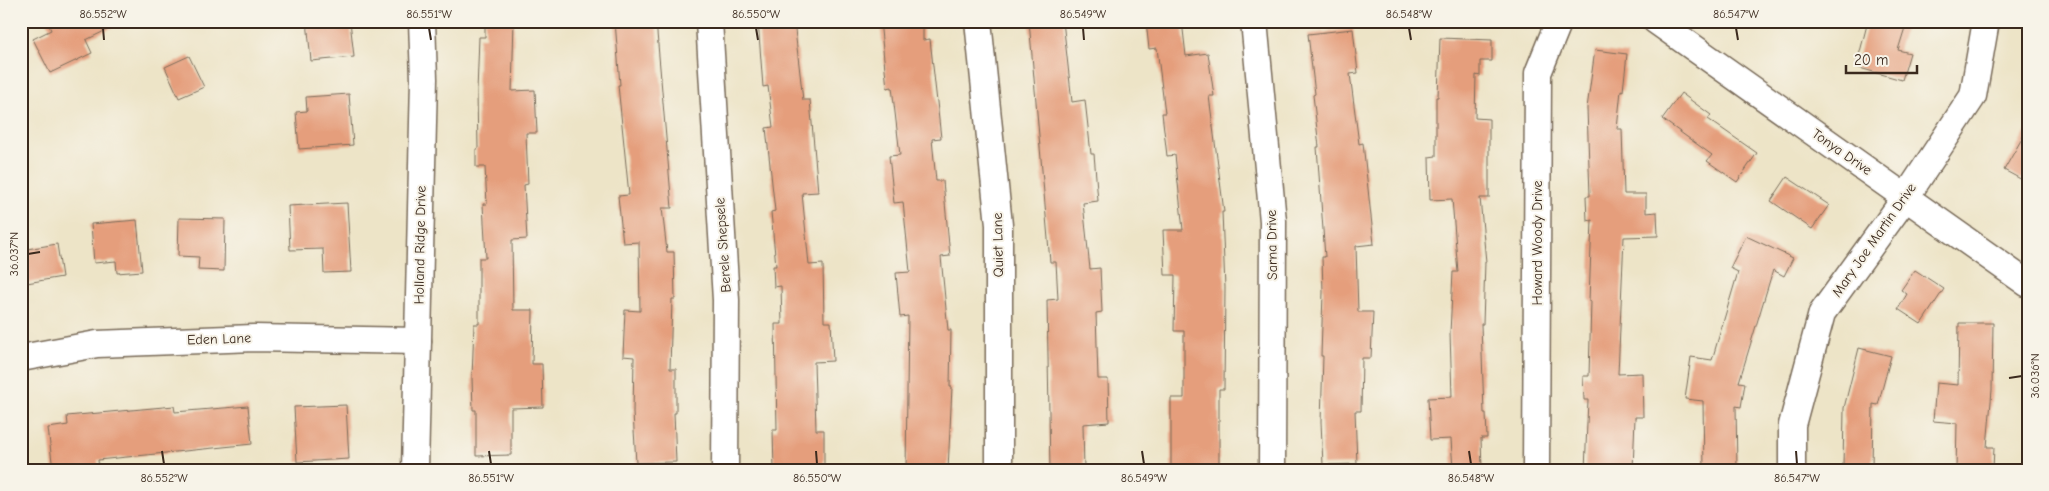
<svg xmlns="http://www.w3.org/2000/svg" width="2049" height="491" font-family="'Comic Neue',sans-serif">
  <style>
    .building { fill: #e59e7b }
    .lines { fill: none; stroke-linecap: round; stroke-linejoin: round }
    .street-casing { stroke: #796b59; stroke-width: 29 }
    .street { stroke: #fff; stroke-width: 26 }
    .ticks { fill: none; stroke: #3b2a1e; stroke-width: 2 }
    .labels { text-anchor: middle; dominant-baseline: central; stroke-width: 4; stroke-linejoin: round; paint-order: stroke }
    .street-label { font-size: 14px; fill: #3b2a1e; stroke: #f7f3e8 }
    .neatline { fill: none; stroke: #3b2a1e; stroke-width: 2 }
    .ticks-label { font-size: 12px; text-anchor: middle; fill: #3b2a1e }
  </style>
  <rect width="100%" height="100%" fill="#f7f3e8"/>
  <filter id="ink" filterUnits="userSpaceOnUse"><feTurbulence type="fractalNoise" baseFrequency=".02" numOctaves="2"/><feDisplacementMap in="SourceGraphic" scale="10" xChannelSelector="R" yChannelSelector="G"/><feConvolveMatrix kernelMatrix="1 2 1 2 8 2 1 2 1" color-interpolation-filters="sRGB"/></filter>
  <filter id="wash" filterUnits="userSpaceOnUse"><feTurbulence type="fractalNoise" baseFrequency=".0096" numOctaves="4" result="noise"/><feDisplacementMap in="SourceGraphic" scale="20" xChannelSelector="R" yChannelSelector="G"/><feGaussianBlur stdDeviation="1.12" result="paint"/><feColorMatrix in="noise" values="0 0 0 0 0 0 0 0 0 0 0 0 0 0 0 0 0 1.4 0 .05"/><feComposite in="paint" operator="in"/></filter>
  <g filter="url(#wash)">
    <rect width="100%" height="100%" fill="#ede4c7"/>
    <g id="blocks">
      <g class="building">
        <path d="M47 21H125L86 40 92 53 50 73 33 39 51 30Z"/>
        <path d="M307 21H350L354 57 311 61Z"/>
        <path d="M485 21H514L512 91 535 90 537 133H526L528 184 524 185 527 239 512 240 513 310H533L532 364H542L543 407 511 408V455L476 456V410H473L472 378 474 324H479V258H486L483 204H487L485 167H476V149H478L477 92 479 37H485Z"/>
        <path d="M615 21H656L672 208H662L667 252H674L675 299H672L670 369H676V413H674L676 462 636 463 633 413 634 357 623 356 625 310 640 311 639 242 623 243 618 196 629 195 618 85H620Z"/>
        <path d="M758 21H794L803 100H810L818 192 802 193 809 265 823 264 824 322H831L833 361 814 362 816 430H824V470H774L773 430H777L775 324H782L781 286 774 287 773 266H776L771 212 775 211 766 128 773 127 768 86 763 87Z"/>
        <path d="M880 21H923V40L930 39 941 138 932 139 936 181H943L950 256 941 257 948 330H951L950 387H952L948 470H906L908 316 900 317 896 273 910 272 903 202 894 203 889 156 900 155 892 87 887 88Z"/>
        <path d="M1029 21H1063L1072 102 1085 100 1091 154H1094L1098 201 1083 203 1090 269 1100 268 1102 312 1096 313 1098 379H1108L1109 422 1083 424 1084 470H1050L1047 300 1058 299 1056 262H1050Z"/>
        <path d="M1146 21H1182L1186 56 1208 53 1214 96H1209L1224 212H1222L1225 288 1224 389H1219V470H1171V398H1184V331H1174L1175 275H1165L1163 230H1183L1175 155 1167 156 1162 113H1165L1157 48 1149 49Z"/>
        <path d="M1868 21H1907L1898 50 1910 53 1902 80 1856 67Z"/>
        <path d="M1353 29 1358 73 1350 74 1359 144 1363 143 1374 244 1356 246 1358 312H1373L1371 358H1362L1361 411H1355L1357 464 1323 465 1321 422 1323 356H1321L1323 292 1322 257H1325L1317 147H1319L1313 95 1315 94 1308 34Z"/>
        <path d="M1440 38 1492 40V61H1480V76L1476 75 1475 118 1489 119V198H1480L1486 262H1485L1483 324H1481L1484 413H1486L1487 438H1481L1482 470H1453L1451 439 1430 440 1428 398 1452 397 1450 333 1453 272H1458L1452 199 1430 200 1429 157 1436 156V97H1438Z"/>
        <path d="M1595 50 1627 54 1623 91 1621 90 1617 129H1622L1624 194H1646V213L1657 212 1658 236 1624 237 1618 374 1642 373 1643 417H1635L1633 470H1585L1588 400H1584L1583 376H1589L1591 301H1589L1592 220 1587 221 1586 196H1590L1587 108Z"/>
        <path d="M189 56 204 87 179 98 165 67Z"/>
        <path d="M1681 93 1711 115 1708 119 1757 153 1737 182 1707 161 1712 155 1662 119Z"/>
        <path d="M349 94 353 145 299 149 296 112 307 111 306 97Z"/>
        <path d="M2028 128V183L2004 170Z"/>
        <path d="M1787 177 1829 205 1812 229 1771 201Z"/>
        <path d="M347 203 351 272 324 273 323 249 290 250 288 206Z"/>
        <path d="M179 218 225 219 224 271 198 270 199 257 178 256Z"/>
        <path d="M137 220 142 271 117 273 116 261 94 263 91 224Z"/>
        <path d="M1746 236 1793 258 1784 276 1773 270 1739 382 1745 383 1741 407 1736 406 1737 470H1704L1703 401 1685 399 1691 357 1712 360 1738 272 1730 268Z"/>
        <path d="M57 244 62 277 21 284V250Z"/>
        <path d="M1915 270 1944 289 1921 324 1898 309 1907 294 1901 290Z"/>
        <path d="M1959 323H1993L1992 390 1987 447H1994L1993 470H1956L1957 423 1933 421 1936 383 1958 385Z"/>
        <path d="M1859 348 1891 356 1878 405 1873 404 1872 469H1843L1844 408Z"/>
        <path d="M346 405 349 459 297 462 294 407Z"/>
        <path d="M174 406 175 412 248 406 252 444 98 460 99 470H53L48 428 68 425 67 416Z"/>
      </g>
    </g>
  </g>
  <g filter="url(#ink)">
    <use href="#blocks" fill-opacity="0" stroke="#796b59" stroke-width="1"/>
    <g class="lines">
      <g class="street-casing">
        <g id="street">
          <path d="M709 21 726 300 725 470"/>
          <path d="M978 21 999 225V470"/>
          <path d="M1254 21 1273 221 1272 470"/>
          <path d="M1656 21 2028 284"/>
          <path d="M21 358 97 344 254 338 418 341"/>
          <path d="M415 470 424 79 422 21"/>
          <path d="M1536 470 1538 73 1559 21"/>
          <path d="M1792 470V425L1822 313 1906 197 1973 96 1986 21"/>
        </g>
      </g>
      <use href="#street" class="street"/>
    </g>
  </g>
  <path class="ticks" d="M103 28 104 40M429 28 431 40M756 28 758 40M1083 28 1084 40M1409 28 1411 40M1736 28 1738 40M28 254 40 252M2009 378 2022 376M162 451 164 464M489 451 491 464M816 451 817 464M1142 451 1144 464M1469 451 1471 464M1796 451 1797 464"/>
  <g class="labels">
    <g class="street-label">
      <text transform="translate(1842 152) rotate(35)">Tonya Drive</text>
      <text transform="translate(1874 240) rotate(-55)">Mary Joe Martin Drive</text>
      <text transform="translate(1537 243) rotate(-90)">Howard Woody Drive</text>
      <text transform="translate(420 245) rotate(-89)">Holland Ridge Drive</text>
      <text transform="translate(723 245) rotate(-94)">Berele Shepsele</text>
      <text transform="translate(998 245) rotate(-91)">Quiet Lane</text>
      <text transform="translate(1272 245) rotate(-91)">Sarna Drive</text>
      <text transform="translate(219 339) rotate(-2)">Eden Lane</text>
    </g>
  </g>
  <rect width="2049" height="491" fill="none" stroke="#f7f3e8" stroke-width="55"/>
  <path d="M1846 65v8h71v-8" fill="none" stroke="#3b2a1e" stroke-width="2.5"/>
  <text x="1854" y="65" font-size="15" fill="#3b2a1e" stroke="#f7f3e8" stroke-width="4" paint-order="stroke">20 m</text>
  <rect x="28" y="28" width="1994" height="436" class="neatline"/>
  <g class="ticks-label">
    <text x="103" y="18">86.552°W</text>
    <text x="429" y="18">86.551°W</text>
    <text x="756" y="18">86.550°W</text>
    <text x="1083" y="18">86.549°W</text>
    <text x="1409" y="18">86.548°W</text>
    <text x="1736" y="18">86.547°W</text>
    <text transform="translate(14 254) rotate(-90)" y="4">36.037°N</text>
    <text transform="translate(2035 376) rotate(-90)" y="4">36.036°N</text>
    <text x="164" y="482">86.552°W</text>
    <text x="491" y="482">86.551°W</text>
    <text x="817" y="482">86.550°W</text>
    <text x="1144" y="482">86.549°W</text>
    <text x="1471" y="482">86.548°W</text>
    <text x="1797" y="482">86.547°W</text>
  </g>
</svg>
